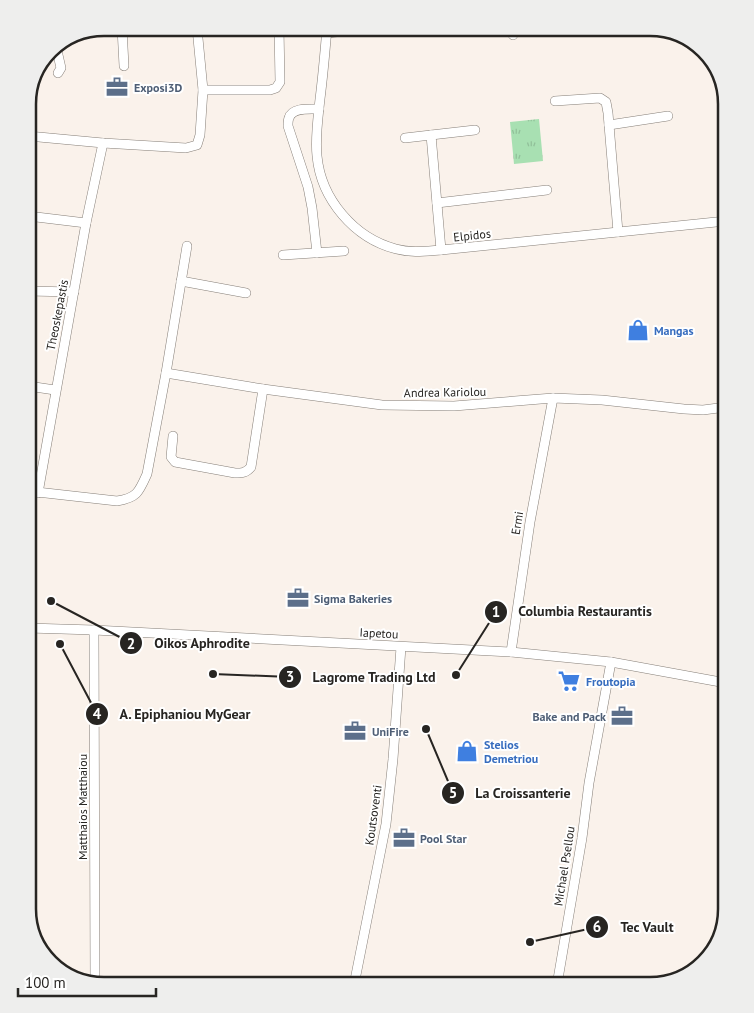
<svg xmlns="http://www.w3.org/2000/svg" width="754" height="1013" font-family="'PT Sans',sans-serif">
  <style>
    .grass { fill: url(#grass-tufts) }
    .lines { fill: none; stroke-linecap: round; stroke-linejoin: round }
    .street-casing { stroke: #867f78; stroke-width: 10 }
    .street { stroke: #fff; stroke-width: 9 }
    .labels { text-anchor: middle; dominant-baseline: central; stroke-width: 4; stroke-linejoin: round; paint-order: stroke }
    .service-label { font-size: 12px; font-weight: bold; fill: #4e5e75; stroke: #fff; text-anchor: start }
    .street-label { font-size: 12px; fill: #272522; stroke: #fff }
    .shop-label { font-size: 12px; font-weight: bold; fill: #366cbe; stroke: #fff; text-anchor: start }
    .rim { fill: none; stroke: #272522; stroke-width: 2.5 }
    .leader { fill: none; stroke: #272522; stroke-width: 2 }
    .callout-dot { fill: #272522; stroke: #fff; stroke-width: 2 }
    .mark-label { font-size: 15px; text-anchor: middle; font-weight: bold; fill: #fff }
    .callout-label { font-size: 14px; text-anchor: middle; font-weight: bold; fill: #272522; stroke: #fff; stroke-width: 4; stroke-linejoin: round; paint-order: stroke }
  </style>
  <defs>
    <pattern id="grass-tufts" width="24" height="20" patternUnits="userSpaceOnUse" patternTransform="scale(1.25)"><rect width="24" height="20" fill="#a8e0b2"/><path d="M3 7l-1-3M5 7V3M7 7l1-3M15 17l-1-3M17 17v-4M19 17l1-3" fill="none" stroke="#91c099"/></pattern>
  </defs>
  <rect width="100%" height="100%" fill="#faf2eb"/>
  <path class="grass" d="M539 119 543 161 514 164 510 122Z"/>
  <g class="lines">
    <g class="street-casing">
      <g id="street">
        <path d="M122 28 124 66"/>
        <path d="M327 28C325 52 323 75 320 99 318 118 315 137 317 156 321 199 354 238 396 249 411 253 426 251 441 250L726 221"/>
        <path d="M512 28 513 35"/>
        <path d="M327 33 375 28"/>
        <path d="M56 46 61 68 58 73"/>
        <path d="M203 90H270L276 88 280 82 279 28"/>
        <path d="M555 101 600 98 606 102 608 113 618 232"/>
        <path d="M609 125 668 116"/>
        <path d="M431 135 475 130"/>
        <path d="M28 136 103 143 186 148 197 145 200 135 203 90 197 28"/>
        <path d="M405 138 431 135 441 250"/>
        <path d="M437 203 547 190"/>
        <path d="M28 216 86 223"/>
        <path d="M317 253 312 208 308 187 288 126C288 123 288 120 289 118 292 107 310 109 319 109"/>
        <path d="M283 255 344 251"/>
        <path d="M181 281 246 293"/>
        <path d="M28 291 74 292"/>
        <path d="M166 373 263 389 382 405 454 406 553 398 602 400 684 409 703 410 726 407"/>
        <path d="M28 386 55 390"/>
        <path d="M173 436 171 457 175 462 235 473C242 473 246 473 251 467L263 389"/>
        <path d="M28 491 117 501C137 498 139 492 147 474L166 373 187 246"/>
        <path d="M38 493 86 223 103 143"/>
        <path d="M28 628 94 630 511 652 611 662 726 683"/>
        <path d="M94 630 95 984"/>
        <path d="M511 652 530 522 553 398"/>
        <path d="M354 985 386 824 393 759 401 647"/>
        <path d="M557 985 582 838 589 783 611 662"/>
      </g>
    </g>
    <use href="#street" class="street"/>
  </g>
  <defs>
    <g id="office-bare" transform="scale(1.725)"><path d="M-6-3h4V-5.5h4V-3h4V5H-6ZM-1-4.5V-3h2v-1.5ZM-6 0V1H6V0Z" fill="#5c6f8a" stroke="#fff" stroke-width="2.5" paint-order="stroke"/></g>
    <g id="shop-bare" transform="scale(1.725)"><path d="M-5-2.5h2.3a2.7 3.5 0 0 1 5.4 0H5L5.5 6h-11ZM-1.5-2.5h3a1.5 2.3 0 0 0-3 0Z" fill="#3f7fe0" stroke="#fff" stroke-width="2.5" paint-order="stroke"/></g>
    <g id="supermarket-bare" transform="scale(1.725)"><path d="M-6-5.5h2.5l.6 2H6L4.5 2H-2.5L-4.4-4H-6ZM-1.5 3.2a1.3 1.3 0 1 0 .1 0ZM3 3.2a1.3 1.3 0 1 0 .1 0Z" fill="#3f7fe0" stroke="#fff" stroke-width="2.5" paint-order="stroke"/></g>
  </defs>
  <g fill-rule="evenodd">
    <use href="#office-bare" x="117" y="87"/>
    <use href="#shop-bare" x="638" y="330"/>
    <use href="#office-bare" x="298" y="598"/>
    <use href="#supermarket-bare" x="569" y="681"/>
    <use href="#office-bare" x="622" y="716"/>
    <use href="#office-bare" x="355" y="731"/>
    <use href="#shop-bare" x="467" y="751"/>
    <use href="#office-bare" x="404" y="838"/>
  </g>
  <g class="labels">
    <g class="service-label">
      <text x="134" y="87">Exposi3D</text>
      <text x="314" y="598">Sigma Bakeries</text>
      <text x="606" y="716" text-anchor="end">Bake and Pack</text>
      <text x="372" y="731">UniFire</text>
      <text x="420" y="838">Pool Star</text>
    </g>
    <g class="street-label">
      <text transform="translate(472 235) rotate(-6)">Elpidos</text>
      <text transform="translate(57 315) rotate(-79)">Theoskepastis</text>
      <text transform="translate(445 392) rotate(-1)">Andrea Kariolou</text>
      <text transform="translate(517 523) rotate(-81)">Ermi</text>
      <text transform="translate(379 633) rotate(3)">Iapetou</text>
      <text transform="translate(82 807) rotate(-90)">Matthaios Matthaiou</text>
      <text transform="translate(373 815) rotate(-82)">Koutsoventi</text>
      <text transform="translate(564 866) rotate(-81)">Michael Psellou</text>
    </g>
    <g class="shop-label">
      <text x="654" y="330">Mangas</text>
      <text x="586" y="681">Froutopia</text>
      <text x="484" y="744">Stelios<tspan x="484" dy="14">Demetriou</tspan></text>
    </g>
  </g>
  <path d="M0 0H754V1013H0ZM104 36H650A68 68 0 0 1 718 104V909A68 68 0 0 1 650 977H104A68 68 0 0 1 36 909V104A68 68 0 0 1 104 36Z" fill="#eeeeed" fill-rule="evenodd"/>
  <path class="rim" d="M104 36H650A68 68 0 0 1 718 104V909A68 68 0 0 1 650 977H104A68 68 0 0 1 36 909V104A68 68 0 0 1 104 36Z"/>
  <path class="leader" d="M456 675L496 612M51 601L131 643M213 674L290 677M60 644L97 714M426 729L453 793M530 942L597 927"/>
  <g class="callout-dot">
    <circle cx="456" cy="675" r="5"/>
    <circle cx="51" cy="601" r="5"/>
    <circle cx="213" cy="674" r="5"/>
    <circle cx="60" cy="644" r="5"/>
    <circle cx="426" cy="729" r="5"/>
    <circle cx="530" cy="942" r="5"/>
    <circle cx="496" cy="612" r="12"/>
    <circle cx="131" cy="643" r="12"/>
    <circle cx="290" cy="677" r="12"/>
    <circle cx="97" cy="714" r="12"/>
    <circle cx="453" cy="793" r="12"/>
    <circle cx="597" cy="927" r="12"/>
  </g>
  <g class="mark-label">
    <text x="496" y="617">1</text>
    <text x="131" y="649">2</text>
    <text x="290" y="682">3</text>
    <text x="97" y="719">4</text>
    <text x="453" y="798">5</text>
    <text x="597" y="932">6</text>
  </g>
  <g class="callout-label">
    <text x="585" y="616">Columbia Restaurantis</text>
    <text x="202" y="648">Oikos Aphrodite</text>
    <text x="374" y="682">Lagrome Trading Ltd</text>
    <text x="185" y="719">A. Epiphaniou MyGear</text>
    <text x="523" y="798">La Croissanterie</text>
    <text x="647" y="932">Tec Vault</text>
  </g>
  <path d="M18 988v8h138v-8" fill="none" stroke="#272522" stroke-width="2.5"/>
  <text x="25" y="988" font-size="15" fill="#272522" stroke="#ffffff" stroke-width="4" paint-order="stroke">100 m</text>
</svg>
